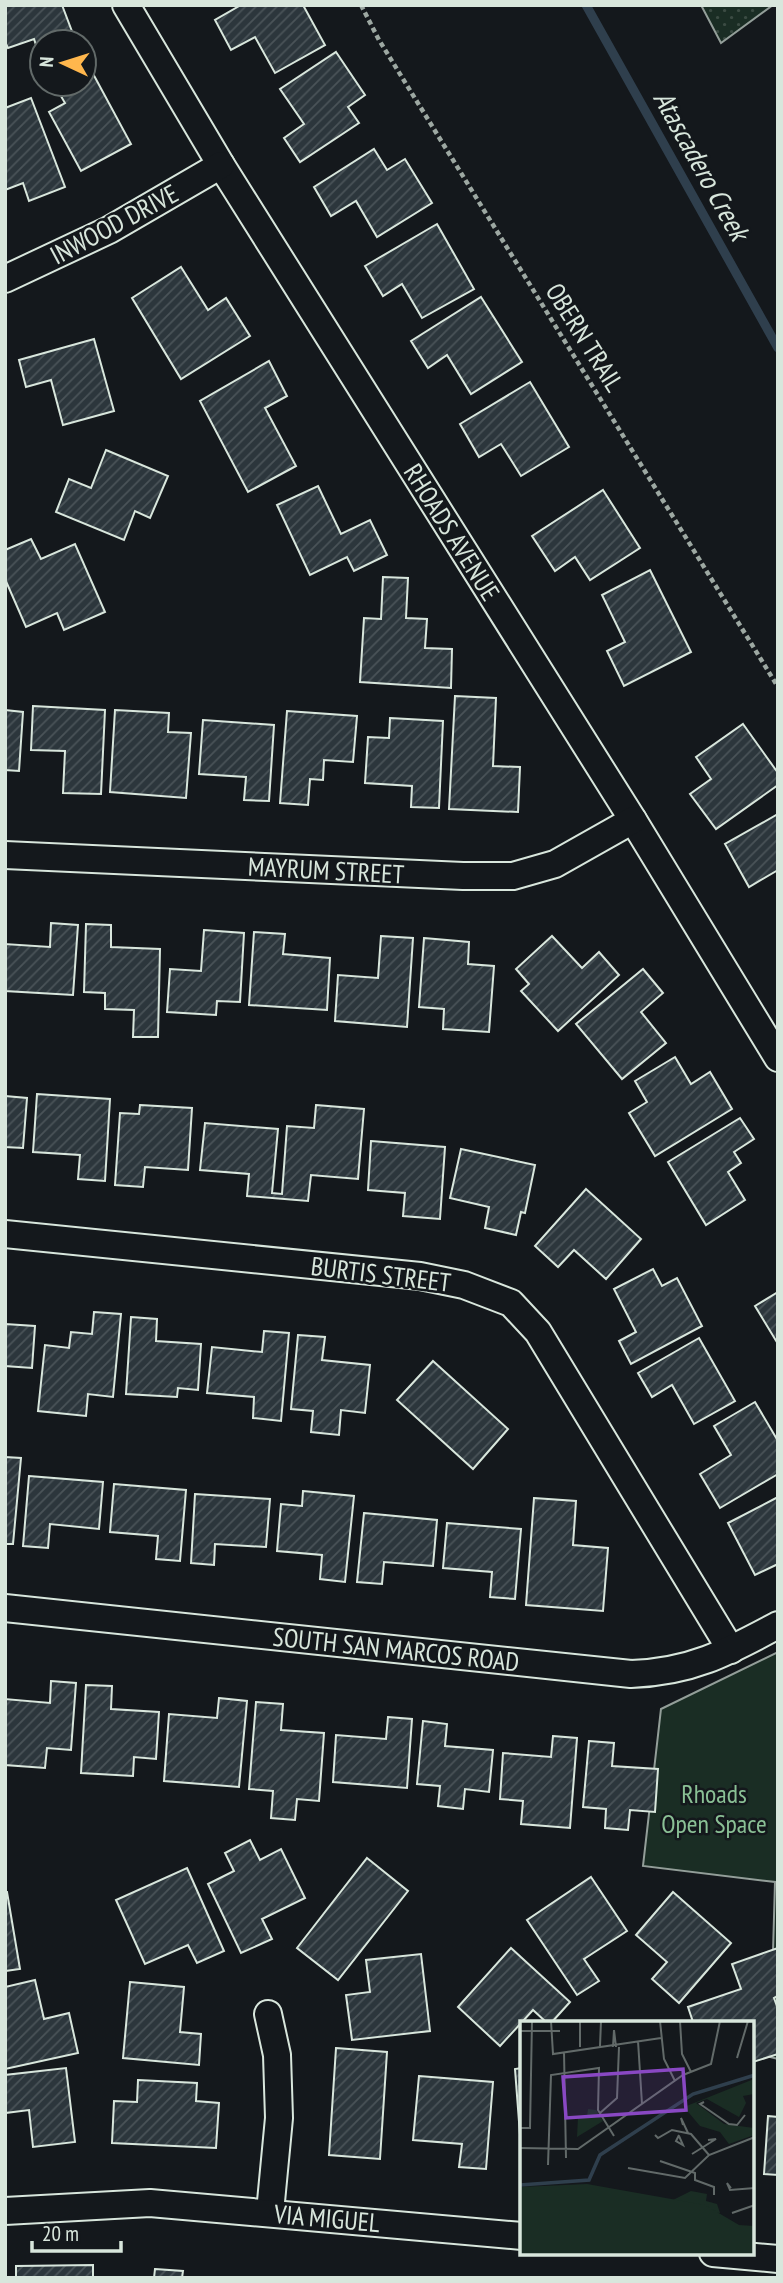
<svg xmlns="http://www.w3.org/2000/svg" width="783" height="2283" font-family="'PT Sans Narrow',sans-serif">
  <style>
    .grass { fill: url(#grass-dots); stroke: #939e99; stroke-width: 2 }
    .green { fill: #1a2d24; stroke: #939e99; stroke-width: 2 }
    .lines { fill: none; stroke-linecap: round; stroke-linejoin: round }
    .stream { stroke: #2f3f4d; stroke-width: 9 }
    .building { fill: url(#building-hatch); stroke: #d8e6dc; stroke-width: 2 }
    .minor-casing { stroke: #d8e6dc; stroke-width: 30 }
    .path { stroke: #9da8a2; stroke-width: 4.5; stroke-dasharray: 5 3.5; stroke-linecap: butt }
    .minor { stroke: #14181c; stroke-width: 26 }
    .labels { text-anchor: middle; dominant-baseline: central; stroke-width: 5; stroke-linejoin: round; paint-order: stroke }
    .street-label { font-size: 26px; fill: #d8e6dc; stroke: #14181c }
    .park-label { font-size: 26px; fill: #8ac095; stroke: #14181c }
    .water-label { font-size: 28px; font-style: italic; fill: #d8e6dc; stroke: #14181c }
    .inset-river { fill: none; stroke: #2f3f4d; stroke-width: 3.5 }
    .inset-road { fill: none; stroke: #626a69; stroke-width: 2 }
    .view { fill: #8948c3; fill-opacity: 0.15; stroke: #8948c3; stroke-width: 3.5 }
    .inset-edge { fill: none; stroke: #d8e6dc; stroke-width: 3.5 }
  </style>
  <defs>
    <pattern id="grass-dots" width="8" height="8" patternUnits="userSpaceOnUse" patternTransform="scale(1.75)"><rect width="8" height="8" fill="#1a2d24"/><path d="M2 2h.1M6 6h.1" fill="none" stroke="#3b4b43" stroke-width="1.8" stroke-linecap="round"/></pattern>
    <pattern id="building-hatch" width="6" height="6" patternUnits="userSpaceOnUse" patternTransform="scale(1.75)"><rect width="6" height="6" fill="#2c363c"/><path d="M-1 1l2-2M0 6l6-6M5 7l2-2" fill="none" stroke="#4a5358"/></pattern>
  </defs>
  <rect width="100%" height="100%" fill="#14181c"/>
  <path class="grass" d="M701 5H773L721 43Z"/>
  <path class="green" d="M778 1652V2059L770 2057 775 1882 643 1866 661 1709Z"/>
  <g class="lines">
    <path class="stream" d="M586 5 778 348"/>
  </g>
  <g class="building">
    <path d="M5 5H62L76 42H42L41 60 34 39 8 48 5 42Z"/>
    <path d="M241 5H303L325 45 275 73 255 37 231 50 215 20Z"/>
    <path d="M336 52 365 95 348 107 359 123 300 162 284 138 304 124 280 89Z"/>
    <path d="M84 57 131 144 81 171 49 112 65 103 54 84H84Z"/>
    <path d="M31 98 65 187 29 201 23 183 5 190V108Z"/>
    <path d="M374 149 387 170 405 159 432 203 377 237 356 201 331 216 314 187Z"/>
    <path d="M437 224 474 289 422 318 402 284 383 296 365 266Z"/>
    <path d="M181 267 208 310 226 298 250 336 181 379 132 298Z"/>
    <path d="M481 297 522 362 471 394 447 355 428 368 411 341Z"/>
    <path d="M94 339 114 411 63 425 51 380 26 387 19 360Z"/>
    <path d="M269 361 287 396 265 408 296 466 248 492 200 401Z"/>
    <path d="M530 382 569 447 521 476 501 444 479 457 460 424Z"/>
    <path d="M106 450 168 476 150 518 135 511 124 540 56 512 69 479 91 488Z"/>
    <path d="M318 486 341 534 370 520 387 555 354 571 347 557 310 575 277 505Z"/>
    <path d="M603 490 640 548 590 580 575 557 555 571 532 536Z"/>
    <path d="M31 539 41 559 75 544 105 612 64 630 57 613 26 627 5 579V550Z"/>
    <path d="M650 570 691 652 624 686 607 651 625 642 602 595Z"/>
    <path d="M383 577 408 578 406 618 427 619 425 648 452 649 451 688 360 682 364 618 381 619Z"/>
    <path d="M455 696 496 698 493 766 520 767 518 812 449 809Z"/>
    <path d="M33 706 105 710 101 794 63 793 65 751 31 750Z"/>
    <path d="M5 710 23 712 19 771 5 770Z"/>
    <path d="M115 710 169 713 168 732 191 733 186 798 110 792Z"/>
    <path d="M287 711 357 716 353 762 324 760 323 780 310 779 308 805 280 803Z"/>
    <path d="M390 718 443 721 439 808 411 807 412 786 365 783 368 737 389 738Z"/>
    <path d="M203 720 274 725 269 801 244 800 246 777 199 774Z"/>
    <path d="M743 724 778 773V785L716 829 690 794 711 779 696 757Z"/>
    <path d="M778 814V870L749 887 725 844Z"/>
    <path d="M51 923 78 925 73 995 5 991V944L50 947Z"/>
    <path d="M86 924 111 925V947L160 949 158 1037H133L134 1010 105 1009V993L84 992Z"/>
    <path d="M204 930 244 933 240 1002 217 1001 216 1015 167 1012 170 969 201 971Z"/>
    <path d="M254 932 285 934 283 954 330 958 327 1010 249 1005Z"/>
    <path d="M381 936 413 938 407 1027 335 1021 338 975 378 978Z"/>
    <path d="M552 936 582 968 599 952 619 975 558 1031 521 991 529 984 516 969Z"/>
    <path d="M424 938 469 942 468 964 494 966 489 1032 443 1029 444 1009 419 1007Z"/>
    <path d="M643 969 663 993 641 1012 666 1043 622 1079 576 1024Z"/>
    <path d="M675 1057 691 1084 710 1072 732 1109 655 1156 629 1113 647 1102 635 1081Z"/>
    <path d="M37 1094 110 1099 105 1181 78 1179 80 1155 33 1152Z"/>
    <path d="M5 1096 27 1098 23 1148 5 1147Z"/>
    <path d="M140 1105 192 1108 188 1170 145 1167 143 1187 115 1185 120 1113 139 1114Z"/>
    <path d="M316 1105 364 1109 358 1179 311 1175 308 1201 247 1196 249 1174 200 1170 205 1123 278 1129 272 1193 282 1194 287 1126 314 1128Z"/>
    <path d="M740 1118 754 1139 734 1152 741 1163 728 1172 745 1200 706 1225 668 1162Z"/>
    <path d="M371 1141 445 1147 440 1219 403 1216 405 1193 368 1190Z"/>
    <path d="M461 1149 535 1165 525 1213 521 1212 516 1235 485 1228 489 1207 450 1198Z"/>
    <path d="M586 1189 641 1239 606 1279 574 1250 558 1267 535 1246Z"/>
    <path d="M653 1269 662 1286 677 1278 702 1326 631 1364 619 1341 636 1332 614 1289Z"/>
    <path d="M778 1292V1344L755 1306Z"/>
    <path d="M94 1312 121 1314 113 1397 88 1394 86 1416 38 1411 45 1345 69 1348 71 1332 92 1334Z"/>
    <path d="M131 1317 157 1319 156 1341 201 1344 198 1390 178 1388 177 1397 126 1394Z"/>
    <path d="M5 1324 35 1326 32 1368 5 1366Z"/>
    <path d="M264 1331 289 1333 281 1421 253 1418 254 1397 207 1393 212 1347 262 1352Z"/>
    <path d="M298 1335 325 1337 322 1360 370 1365 365 1413 341 1410 339 1435 311 1432 313 1411 291 1409Z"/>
    <path d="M699 1338 735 1401 694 1424 672 1385 652 1397 638 1373Z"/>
    <path d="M433 1361 508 1429 473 1469 397 1400Z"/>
    <path d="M755 1402 778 1441V1474L720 1508 700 1474 731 1455 714 1426Z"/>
    <path d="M5 1457 21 1458 13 1544H5Z"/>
    <path d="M29 1476 103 1482 99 1529 50 1524 48 1548 23 1546Z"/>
    <path d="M114 1484 186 1490 180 1561 156 1559 158 1536 110 1532Z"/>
    <path d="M303 1491 354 1496 345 1582 320 1579 322 1555 277 1551 281 1504 302 1506Z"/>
    <path d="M195 1494 270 1499 266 1547 215 1544 214 1565 191 1563Z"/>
    <path d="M778 1497V1564L755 1575 728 1523Z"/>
    <path d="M534 1498 576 1501 573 1545 608 1548 603 1611 526 1605Z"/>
    <path d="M364 1513 437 1520 433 1566 384 1562 382 1584 357 1582Z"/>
    <path d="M447 1523 521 1529 515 1599 490 1597 492 1572 443 1568Z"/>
    <path d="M51 1681 76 1683 71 1750 47 1748 45 1768 5 1765V1699L50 1703Z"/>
    <path d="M86 1685 112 1686 111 1709 159 1712 156 1759 134 1757 133 1776 81 1773Z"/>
    <path d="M219 1698 247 1701 239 1787 164 1781 169 1714 217 1718Z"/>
    <path d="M256 1702 283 1704 281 1730 324 1733 319 1801 297 1799 295 1820 271 1818 273 1791 249 1789Z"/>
    <path d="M388 1717 412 1719 407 1788 333 1782 336 1735 386 1739Z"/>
    <path d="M423 1721 447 1724 445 1746 493 1750 489 1792 465 1789 463 1809 438 1806 440 1786 417 1784Z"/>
    <path d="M553 1736 577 1738 570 1828 521 1824 523 1801 500 1799 503 1753 551 1757Z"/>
    <path d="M589 1741 614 1743 612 1766 658 1769 655 1812 630 1810 628 1830 605 1828 606 1809 583 1807Z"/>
    <path d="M250 1840 260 1860 281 1849 305 1898 262 1919 272 1939 241 1953 208 1884 234 1871 225 1853Z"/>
    <path d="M367 1858 408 1891 338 1980 297 1948Z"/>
    <path d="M187 1868 224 1951 197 1963 188 1945 145 1964 116 1900Z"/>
    <path d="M591 1877 627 1931 584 1959 599 1981 577 1995 527 1920Z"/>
    <path d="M5 1892H7L20 1969 5 1971Z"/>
    <path d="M673 1892 731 1943 679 2003 652 1979 667 1962 636 1935Z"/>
    <path d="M511 1948 570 2002 552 2022H546L533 2010 500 2046 458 2007Z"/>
    <path d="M778 1948V1996L774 1998 778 2009V2054L753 2062V2022H693L688 2007 741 1989 732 1964Z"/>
    <path d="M421 1954 430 2031 352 2040 346 1995 370 1992 366 1960Z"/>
    <path d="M35 1980 44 2019 69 2013 78 2053 5 2069V1987Z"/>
    <path d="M130 1982 184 1987 180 2032 201 2034 199 2065 123 2058Z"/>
    <path d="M336 2048 387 2052 380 2159 329 2155Z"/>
    <path d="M66 2068 75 2142 33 2147 29 2110 5 2113V2075Z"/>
    <path d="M522 2068V2161L515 2069Z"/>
    <path d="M419 2076 493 2082 486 2169 459 2167 462 2144 413 2140Z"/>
    <path d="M138 2080 197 2083 196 2101 219 2103 216 2148 112 2143 114 2101 137 2102Z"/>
    <path d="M768 2116 778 2117V2175L764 2174Z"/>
    <path d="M93 2265V2278H16V2266Z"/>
    <path d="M155 2269 183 2271 182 2278H154Z"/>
  </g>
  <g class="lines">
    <g class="minor-casing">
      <g id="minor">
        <path d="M126 5 221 165 633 820 778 1058"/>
        <path d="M5 279 109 230 221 165"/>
        <path d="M5 855 463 876H513L555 864 633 820"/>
        <path d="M5 1234 420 1276 464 1285 511 1303 538 1332 731 1650"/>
        <path d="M5 1608 631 1674C691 1672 726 1653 778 1625"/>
        <path d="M268 2014 277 2055 279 2118 270 2212"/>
        <path d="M5 2211 150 2203 522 2236"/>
        <path d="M713 2253 778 2259"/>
      </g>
    </g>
    <path class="path" d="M361 5 379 40 778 687"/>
    <use href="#minor" class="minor"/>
  </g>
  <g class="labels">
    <g class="street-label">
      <text transform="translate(114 224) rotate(-28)">INWOOD DRIVE</text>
      <text transform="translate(585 337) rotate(58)">OBERN TRAIL</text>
      <text transform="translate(452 532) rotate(58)">RHOADS AVENUE</text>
      <text transform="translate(326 870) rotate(3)">MAYRUM STREET</text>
      <text transform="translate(381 1274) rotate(7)">BURTIS STREET</text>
      <text transform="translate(396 1649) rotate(6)">SOUTH SAN MARCOS ROAD</text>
      <text transform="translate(327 2218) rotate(5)">VIA MIGUEL</text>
    </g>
    <g class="park-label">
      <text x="714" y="1793">Rhoads<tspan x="714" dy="30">Open Space</tspan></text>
    </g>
    <g class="water-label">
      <text transform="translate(702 165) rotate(61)">Atascadero Creek</text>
    </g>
  </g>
  <g transform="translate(520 2021)">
    <rect width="234" height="234" fill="#14181c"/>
    <path d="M234 58V73L223 75 226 82 219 96 187 78 176 82 204 103 234 107V114L209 123 200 111 180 105 164 86Z" fill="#1a2d24"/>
    <path d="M171 170 187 173 186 180 197 183 200 192 126 189 108 172 149 181Z" fill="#1a2d24"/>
    <path d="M68 88 76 89 83 100 57 116 58 96 67 95ZM67 163 185 184 219 204 234 205V234H0V166Z" fill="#1a2d24"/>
    <path class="inset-river" d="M0 164 69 159 80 134 173 73 235 54"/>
    <path class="inset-road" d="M31 0 33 33 141 17M60 0V26M140 0 144 38 155 60M160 0 162 33 171 51M0 10H40M118 20 122 83M80 25 81 0M93 26 94 9 96 26M44 31 46 137M217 37 228 0M184 81 180 83 209 103 217 104 225 94M80 92 97 77 99 26M163 104 161 97 168 112M0 107H10L12 0M135 114 138 117 152 109 171 113 189 134M159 114 156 120 163 124 159 115M0 127 58 128 163 54 191 43 200 0M172 133 196 118 188 119M140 140 175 152V159L194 166V174M28 144 31 54 79 47 78 89 94 115M108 147 165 157 189 134 235 116M211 167 207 162 210 169 235 167M212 192 235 184"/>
    <path class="view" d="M163 48 166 89 46 97 43 56Z"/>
    <rect width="234" height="234" class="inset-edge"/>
  </g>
  <rect width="783" height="2283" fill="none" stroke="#d8e6dc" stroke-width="14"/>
  <g transform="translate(63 63) rotate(274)"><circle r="33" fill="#14181c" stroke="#626a69" stroke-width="2"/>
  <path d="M0-5L12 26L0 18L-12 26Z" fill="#ffb74d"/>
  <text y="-10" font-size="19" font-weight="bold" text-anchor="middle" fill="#d8e6dc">N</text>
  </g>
  <path d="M32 2241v10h89v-10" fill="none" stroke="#d8e6dc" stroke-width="3.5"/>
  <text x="42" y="2241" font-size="21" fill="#d8e6dc" stroke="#14181c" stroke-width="5" paint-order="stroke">20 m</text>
</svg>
